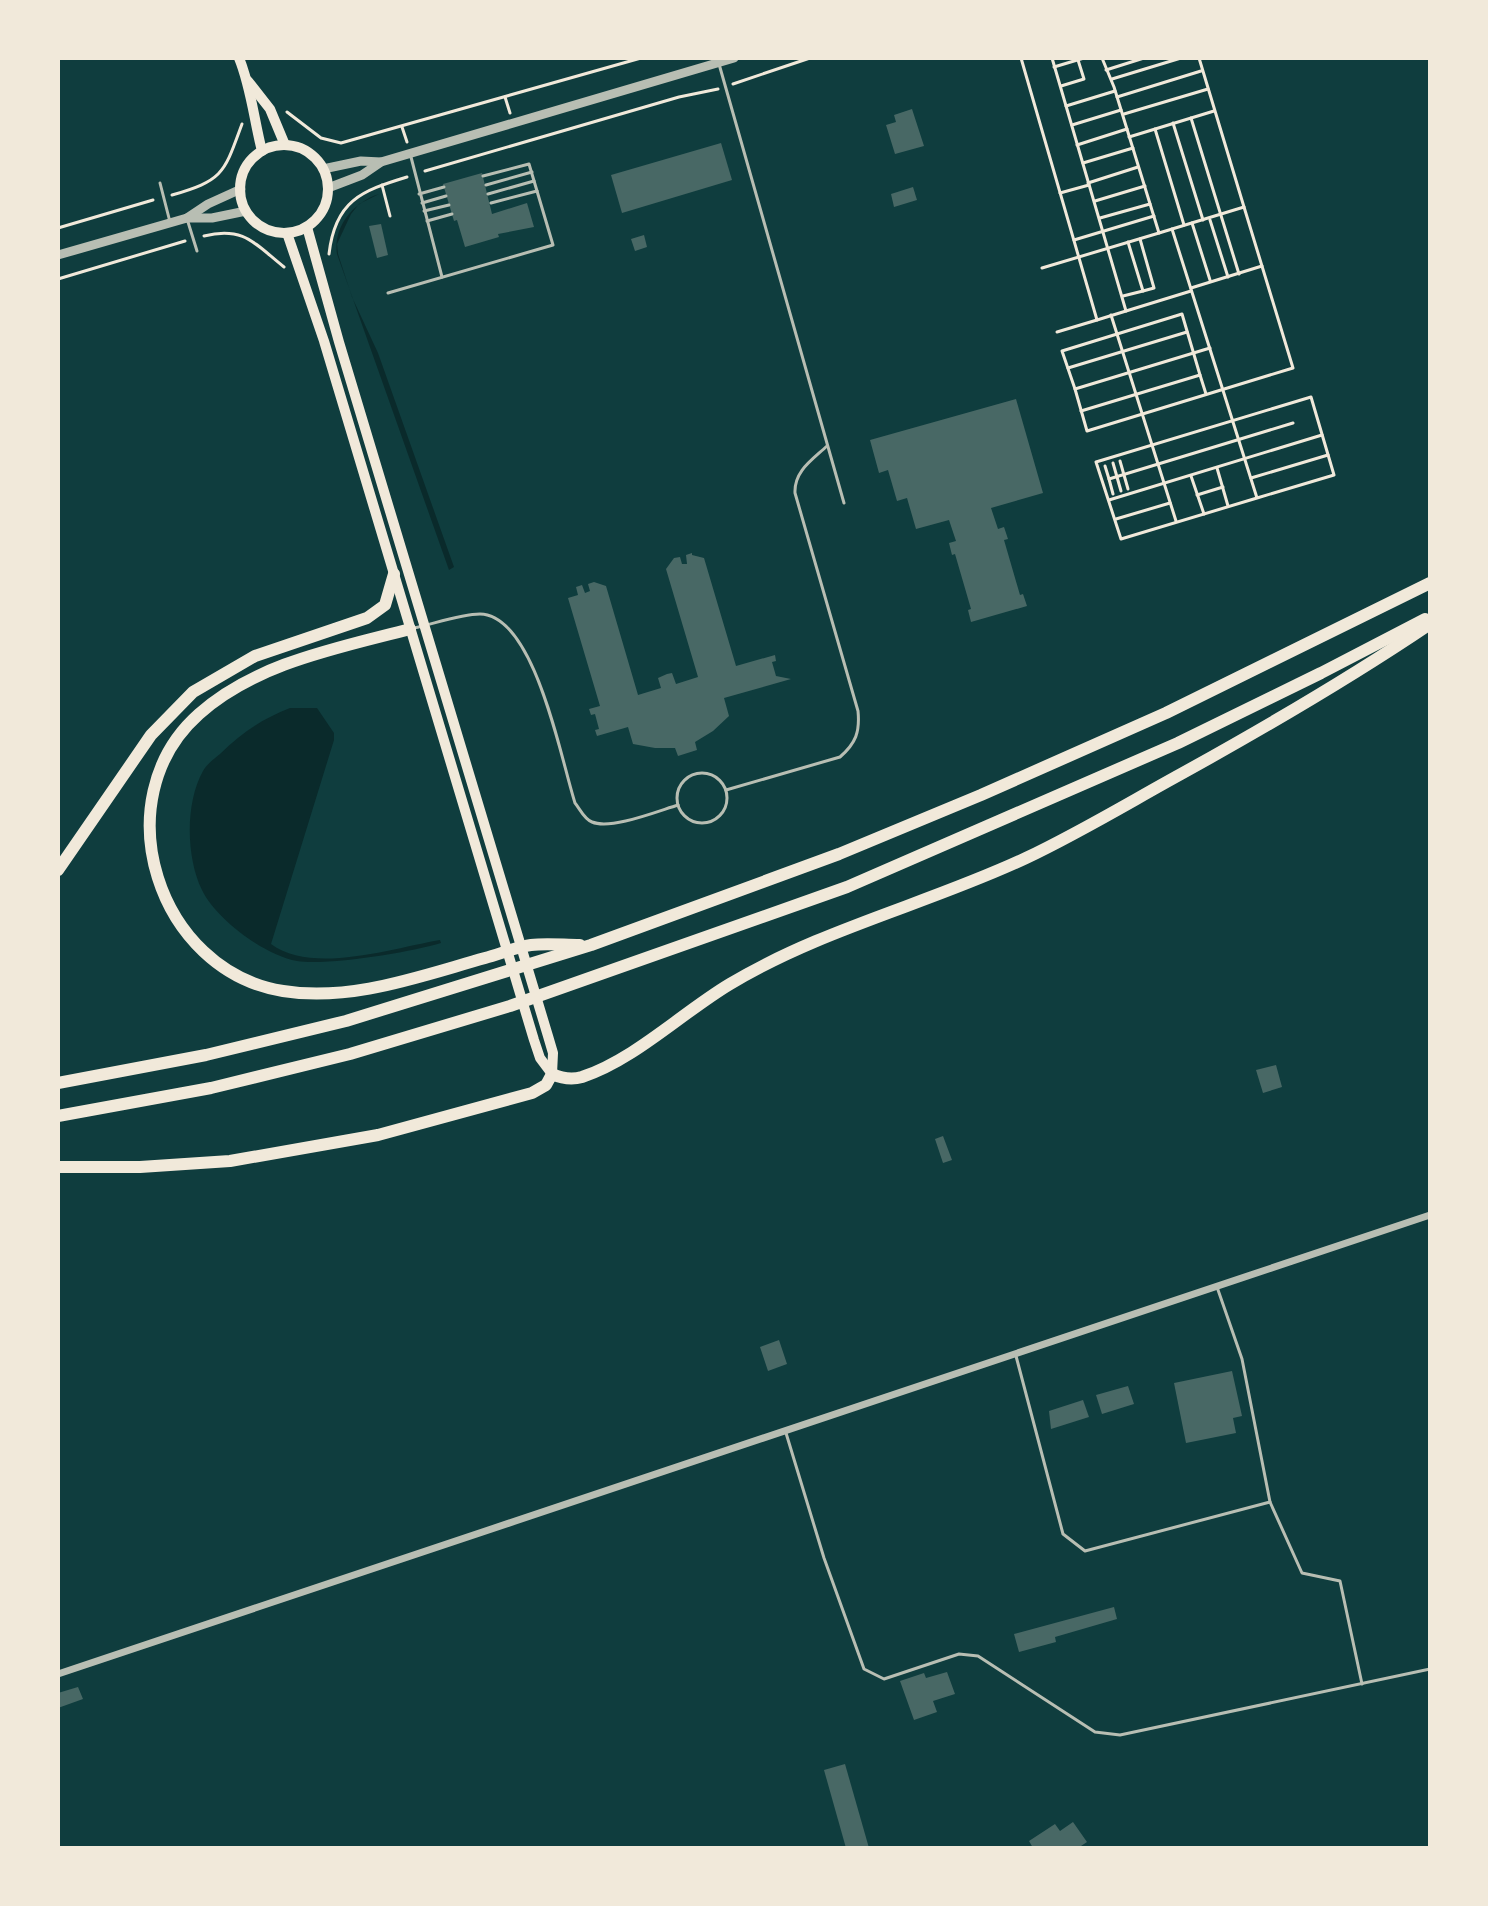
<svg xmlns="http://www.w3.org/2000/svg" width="1488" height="1906" font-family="Karla,sans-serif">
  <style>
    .water { fill: #0a2a2b }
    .building { fill: #486865 }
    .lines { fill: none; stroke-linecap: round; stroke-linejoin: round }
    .path { stroke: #f1e9da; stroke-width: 3 }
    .service { stroke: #b8beb3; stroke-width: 3 }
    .minor { stroke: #b8beb3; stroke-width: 7 }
    .tertiary { stroke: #b8beb3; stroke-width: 9 }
    .secondary { stroke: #f1e9da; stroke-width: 10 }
    .trunk { stroke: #f1e9da; stroke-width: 12 }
  </style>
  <rect width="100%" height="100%" fill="#0f3d3e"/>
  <g class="water">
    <path d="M379 194 359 204 351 214 337 244 338 254 352 297 378 353 454 567 449 570 337 254C333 226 354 202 379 194Z"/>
    <path d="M290 708H317L334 733V740L271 944C312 975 393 948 440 940L441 943C412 952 327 966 297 961 264 955 216 919 202 890 186 857 185 803 203 771 206 765 214 759 220 754 241 733 262 719 290 708Z"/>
  </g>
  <g class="building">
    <path d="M912 109 924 146 895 154 886 125 896 122 894 115Z"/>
    <path d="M721 143 732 180 622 213 611 175Z"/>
    <path d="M482 173 492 214 527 203 534 227 498 234 499 237 465 247 457 220 454 221 443 184Z"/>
    <path d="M913 187 917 200 894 207 891 194Z"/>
    <path d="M381 224 388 255 377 258 369 226Z"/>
    <path d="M644 235 647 247 635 251 631 239Z"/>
    <path d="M1016 399 1043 493 991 508 998 529 1004 527 1008 539 1004 540 1020 595 1023 594 1027 606 971 622 968 610 971 609 955 554 952 555 949 543 956 541 949 520 916 529 907 498 897 501 888 470 879 473 870 440Z"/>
    <path d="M692 553V555L704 558 736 666 775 655 776 661 772 662 776 676 791 679 724 698 729 716 713 731 695 742 697 750 678 756 675 748H655L633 744 628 727 597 736 595 730 599 729 595 714 591 715 589 709 600 706 568 598 578 595 576 587 582 585 585 593 590 591 588 584 594 582 606 586 638 695 661 688 658 678 667 674 672 673 676 684 698 677 666 569 674 558 680 557 682 564H687L686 555Z"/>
    <path d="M1276 1065 1282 1087 1263 1093 1256 1070Z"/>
    <path d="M943 1136 952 1160 943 1163 935 1139Z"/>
    <path d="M779 1340 787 1364 768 1371 760 1347Z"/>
    <path d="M1232 1371 1242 1416 1233 1418 1236 1433 1186 1443 1174 1383Z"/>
    <path d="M1128 1386 1134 1404 1102 1414 1096 1395Z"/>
    <path d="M1083 1400 1089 1417 1051 1429 1049 1411Z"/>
    <path d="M1114 1607 1117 1619 1055 1637 1056 1642 1019 1652 1014 1634Z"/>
    <path d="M947 1672 955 1694 933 1701 937 1712 914 1720 900 1681 924 1673 926 1678Z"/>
    <path d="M78 1687 83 1699 58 1708V1693Z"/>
    <path d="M845 1764 869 1848H846L824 1770Z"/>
    <path d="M1073 1822 1087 1842 1078 1848H1033L1029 1841 1055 1824 1060 1831Z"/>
  </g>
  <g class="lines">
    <g class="path">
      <path d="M1021 58 1097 320 1126 311"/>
      <path d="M1052 58 1126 311 1191 291"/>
      <path d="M1054 67 1084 58"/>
      <path d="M1106 70 1144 58"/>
      <path d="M1112 79 1181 58"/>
      <path d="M733 84 810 58"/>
      <path d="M1061 86 1084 79 1078 60"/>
      <path d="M505 97 510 113"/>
      <path d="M1117 97 1201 71"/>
      <path d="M1066 106 1115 91"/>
      <path d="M287 112 321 138 341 143 641 58"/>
      <path d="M1124 114 1208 89"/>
      <path d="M1191 118 1239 274"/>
      <path d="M1173 123 1203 220"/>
      <path d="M1072 125 1121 110"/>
      <path d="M402 127 407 142"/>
      <path d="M1155 129 1184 225"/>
      <path d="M1129 137 1214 111"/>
      <path d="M1077 145 1127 129"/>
      <path d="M1083 163 1133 148"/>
      <path d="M425 171 679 97 718 89"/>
      <path d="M1088 183 1138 167"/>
      <path d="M382 185 390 216"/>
      <path d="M1060 193 1089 185"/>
      <path d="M172 195C224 180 224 173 242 124"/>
      <path d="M1095 201 1145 186"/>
      <path d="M1100 218 1150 204"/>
      <path d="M1210 220 1228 277"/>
      <path d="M1192 223 1210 280"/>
      <path d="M58 228 153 200"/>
      <path d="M1172 229C1200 319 1229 408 1257 498L1121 539 1096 462 1311 397 1334 475 1257 498"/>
      <path d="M1159 233 1244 207 1199 58"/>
      <path d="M204 236C244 226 255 244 284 267"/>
      <path d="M1074 240 1154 216"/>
      <path d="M1128 242 1143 291 1154 288 1140 239"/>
      <path d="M329 254C335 201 361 191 407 177"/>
      <path d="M1042 268 1159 233 1114 87 1102 58"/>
      <path d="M58 279 185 241"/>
      <path d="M1191 288 1262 266"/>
      <path d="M1123 296 1143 291"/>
      <path d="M1111 315 1176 521"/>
      <path d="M1057 332 1097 320"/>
      <path d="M1210 348 1075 389 1087 431 1293 368 1244 207"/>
      <path d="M1068 368 1187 332"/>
      <path d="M1200 375 1206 394"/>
      <path d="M1075 389 1062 351 1182 314 1200 375 1081 411"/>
      <path d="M1120 461 1128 489"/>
      <path d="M1113 463 1121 491"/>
      <path d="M1105 466 1109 479"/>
      <path d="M1217 468 1228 506"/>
      <path d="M1191 476 1204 514"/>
      <path d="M1251 478 1328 455"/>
      <path d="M1113 494 1109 479 1293 423"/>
      <path d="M1197 495 1223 487"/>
      <path d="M1109 500 1322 435"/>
      <path d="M1116 519 1170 503"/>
    </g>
    <g class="service">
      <path d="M719 64 844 503"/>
      <path d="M411 157 442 277"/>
      <path d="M160 183 170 222"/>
      <path d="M486 185 532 172"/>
      <path d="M419 194 444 187"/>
      <path d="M488 194 534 181"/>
      <path d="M422 203 446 196"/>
      <path d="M491 203 537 191"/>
      <path d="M424 211 449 205"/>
      <path d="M427 221 452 214"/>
      <path d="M188 222 197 251"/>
      <path d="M388 293 553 245 529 164 483 176"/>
      <path d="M414 628C433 624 461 614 480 614 535 615 561 760 575 803 580 809 584 819 592 822 611 830 658 811 678 805"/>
      <circle cx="702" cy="798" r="25"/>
      <path d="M726 790 840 757C856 743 860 732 858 711L795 493C794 471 812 460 827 446"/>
      <path d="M1217 1287 1242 1359 1270 1502 1302 1573 1340 1581 1362 1684"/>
      <path d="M1016 1356 1063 1534 1085 1551 1270 1502"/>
      <path d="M786 1433 824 1558 864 1669 884 1679 959 1654 978 1656 1095 1732 1120 1735 1430 1669"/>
    </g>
    <path class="minor" d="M58 1674 1430 1215"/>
    <g class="tertiary">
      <path d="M323 169 361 161 381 162"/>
      <path d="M328 188 362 175 381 162 734 58"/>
      <path d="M187 218 208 204 241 189"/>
      <path d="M58 255 187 218H212L246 211"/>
    </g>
    <g class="secondary">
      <path d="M239 58C251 87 254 120 262 151"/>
      <path d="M248 81 270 109 285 145"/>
      <circle cx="284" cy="189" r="44"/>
      <path d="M307 227 339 342 548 1036 553 1053 552 1074"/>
      <path d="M287 233 324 341 534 1040 540 1058 552 1074"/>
    </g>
    <g class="trunk">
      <path d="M410 629C338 648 256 663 199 714 102 800 158 971 283 991 351 1002 420 976 485 958 500 954 516 947 531 945 546 943 564 945 580 945"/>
      <path d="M58 870 151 735 193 692 255 656 367 618 385 605 394 574"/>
      <path d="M58 1083 206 1055 346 1021 591 945 839 854 981 795 1166 713 1430 583"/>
      <path d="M58 1116 211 1088 350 1054 510 1006 847 887 1178 743 1321 673 1425 619"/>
      <path d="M58 1167H140L230 1161 378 1135 532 1093 546 1085 552 1074C561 1078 572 1080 582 1077 634 1060 683 1012 730 984 821 929 931 903 1026 858 1079 833 1130 802 1181 774 1266 727 1350 678 1430 624"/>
    </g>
  </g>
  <rect width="1488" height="1906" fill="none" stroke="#f1e9da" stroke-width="120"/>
</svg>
